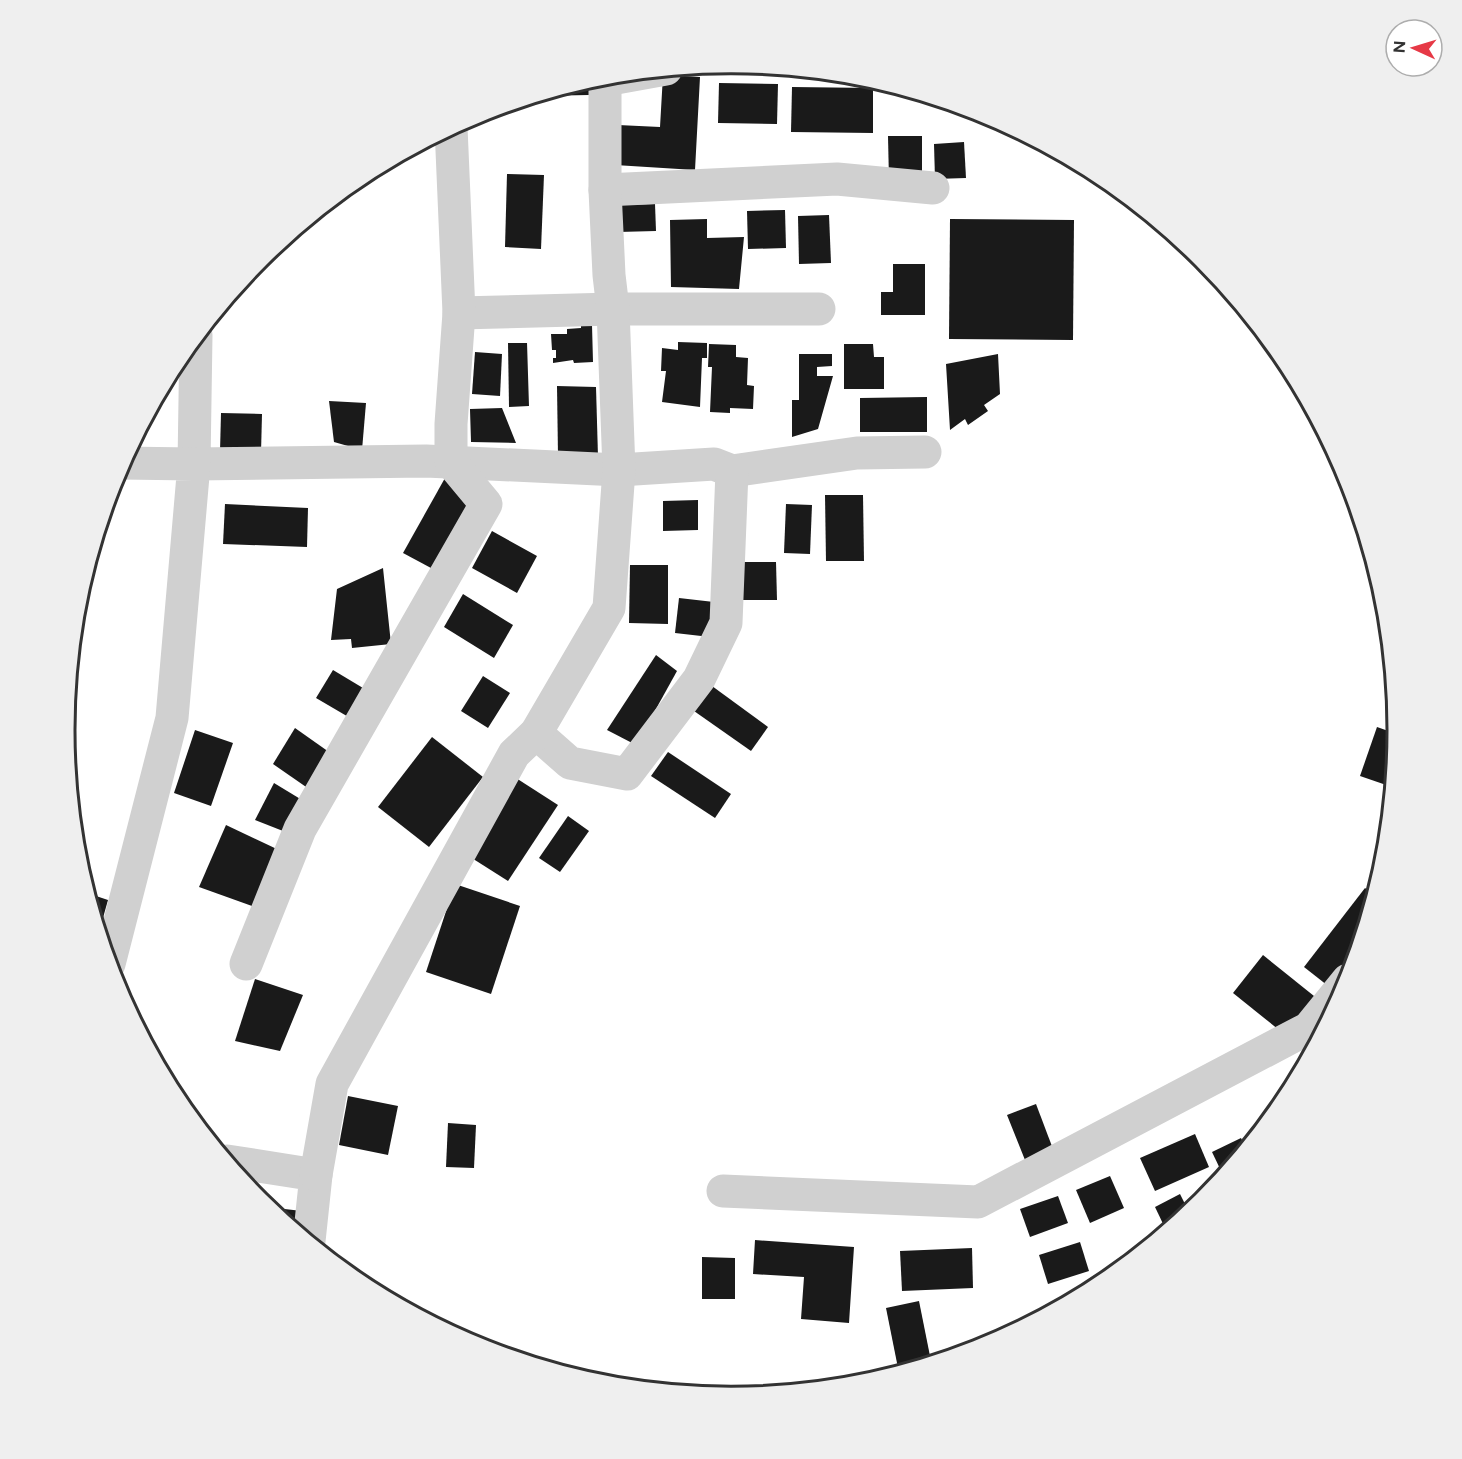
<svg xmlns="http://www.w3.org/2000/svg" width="1462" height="1459" font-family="Figtree,sans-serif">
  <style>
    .building { fill: #1a1a1a }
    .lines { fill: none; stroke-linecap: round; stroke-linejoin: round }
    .minor { stroke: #d0d0d0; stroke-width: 33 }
    .rim { fill: none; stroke: #333; stroke-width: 3 }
  </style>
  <rect width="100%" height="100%" fill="#fff"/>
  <g class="building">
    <path d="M663 75 700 77 695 170 615 165 618 125 660 127Z"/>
    <path d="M589 80V95L537 96V95Z"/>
    <path d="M719 83 778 84 777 124 718 123Z"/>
    <path d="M792 87 873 88V133L791 132Z"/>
    <path d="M888 136H922V181H889Z"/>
    <path d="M964 142 966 178 935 179 934 144Z"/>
    <path d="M507 174 544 175 541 249 505 247Z"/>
    <path d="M655 204 656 231 618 232V205Z"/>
    <path d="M785 210 786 248 748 249 747 211Z"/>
    <path d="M829 215 831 263 799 264 798 216Z"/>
    <path d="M707 219V238L744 237 739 289 671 287 670 220Z"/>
    <path d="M950 219 1074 220 1073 340 949 339Z"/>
    <path d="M893 264H925V315H881V292H893Z"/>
    <path d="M581 325H592L593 362 574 363 573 360 553 363V358H556V350H552L551 334H567V329L581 328Z"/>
    <path d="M678 342 707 343V358H702L700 407 662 402 666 371H661L662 348 678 350Z"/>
    <path d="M508 343H527L529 406 509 407Z"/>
    <path d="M709 344 736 345V357L748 358 747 385 754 386 753 409 730 408V413L710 412 712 367H708Z"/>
    <path d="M844 344H873L874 357H884V389H844Z"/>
    <path d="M475 352 502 354 500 396 472 394Z"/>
    <path d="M799 354H832V366L817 367V376H833L818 429 792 437V400H799Z"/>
    <path d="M998 354 1000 394 984 405 988 411 968 425 965 419 950 430 946 364Z"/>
    <path d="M557 386 596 387 598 457 558 456Z"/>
    <path d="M927 397V432H860V398Z"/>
    <path d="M329 401 366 403 362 450 334 442Z"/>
    <path d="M502 408 516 443 471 442 470 409Z"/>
    <path d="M221 413 262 414 261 453 220 452Z"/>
    <path d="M445 478 478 494 431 568 403 553Z"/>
    <path d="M825 495H863L864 561H826Z"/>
    <path d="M698 500V530L663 531V501Z"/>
    <path d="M225 504 308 508 307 547 223 544Z"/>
    <path d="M786 504 812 505 810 554 784 553Z"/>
    <path d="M492 531 537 556 517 593 472 568Z"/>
    <path d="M729 562H776L777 600H730Z"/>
    <path d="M630 565H668V624L629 623Z"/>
    <path d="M383 568 391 644 352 648 351 639 331 640 337 589Z"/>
    <path d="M463 594 513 625 494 658 444 627Z"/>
    <path d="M679 598 714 602 710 637 675 633Z"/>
    <path d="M656 655 677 671 636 745 607 730Z"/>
    <path d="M333 670 373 694 357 722 316 698Z"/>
    <path d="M483 676 510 693 488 728 461 711Z"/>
    <path d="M712 686 768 727 751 751 694 711Z"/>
    <path d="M1377 727 1397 734 1392 787 1360 776Z"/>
    <path d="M295 728 329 752 309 789 273 764Z"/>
    <path d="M195 730 233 743 211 806 174 793Z"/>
    <path d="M432 737 483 777 429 847 378 807Z"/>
    <path d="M668 752 731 794 715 818 651 776Z"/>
    <path d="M516 778 558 805 508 881 467 855Z"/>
    <path d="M274 783 302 800 283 831 255 820Z"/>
    <path d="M568 816 589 831 560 872 539 858Z"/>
    <path d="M226 825 281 851 252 906 199 887Z"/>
    <path d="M455 884 520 906 491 994 426 972Z"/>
    <path d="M1365 888 1374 895 1354 961 1332 989 1304 967Z"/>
    <path d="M87 893 108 900 99 932Z"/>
    <path d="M1263 955 1319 1000 1289 1038 1233 993Z"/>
    <path d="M255 979 303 995 280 1051 235 1041Z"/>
    <path d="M348 1096 398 1106 388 1155 339 1145Z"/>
    <path d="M1036 1104 1053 1149 1025 1160 1007 1115Z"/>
    <path d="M448 1123 476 1125 474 1168 446 1167Z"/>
    <path d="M1195 1134 1209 1167 1155 1191 1140 1158Z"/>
    <path d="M1241 1138 1246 1148 1223 1175 1212 1152Z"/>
    <path d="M1110 1176 1124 1208 1090 1223 1076 1190Z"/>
    <path d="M1180 1194 1189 1212 1166 1230 1155 1207Z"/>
    <path d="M1058 1196 1068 1223 1030 1237 1020 1209Z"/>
    <path d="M267 1207 302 1211 300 1233Z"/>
    <path d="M755 1240 854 1247 849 1323 801 1319 804 1277 753 1274Z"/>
    <path d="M1080 1242 1089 1271 1048 1284 1039 1255Z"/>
    <path d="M972 1248 973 1288 902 1291 900 1251Z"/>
    <path d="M702 1257 735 1258V1299H702Z"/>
    <path d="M919 1301 931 1361 898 1368 886 1308Z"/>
  </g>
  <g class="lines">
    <g class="minor">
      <path d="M605 80 666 69"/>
      <path d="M605 190 837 179 933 188"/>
      <path d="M459 313 613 309H819"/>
      <path d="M196 335 194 464 426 461 619 470 714 464 732 471 857 453 925 452"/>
      <path d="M536 733 570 763 627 774 699 679 726 623 732 471"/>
      <path d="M109 964 172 718 194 464 121 463"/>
      <path d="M246 964 300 829 486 504 451 462V424L459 313 451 127"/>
      <path d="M227 1161 316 1175 309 1241"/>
      <path d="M316 1175 332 1084 514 754 536 733 609 608 619 470 613 309 609 275 605 190V75"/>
      <path d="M723 1191 978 1202 1309 1028 1348 980"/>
    </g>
  </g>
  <path d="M0 0H1462V1459H0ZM75 730a656 656 0 1 1 1312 0a656 656 0 1 1-1312 0Z" fill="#efefef" fill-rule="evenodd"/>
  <path class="rim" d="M75 730a656 656 0 1 1 1312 0a656 656 0 1 1-1312 0Z"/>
  <g transform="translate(1414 48) rotate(274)"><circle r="28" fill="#ffffff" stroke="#adadad" stroke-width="1.5"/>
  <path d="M0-4.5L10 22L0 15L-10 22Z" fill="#e63946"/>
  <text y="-9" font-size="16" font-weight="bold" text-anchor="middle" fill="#333333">N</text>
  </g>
</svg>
